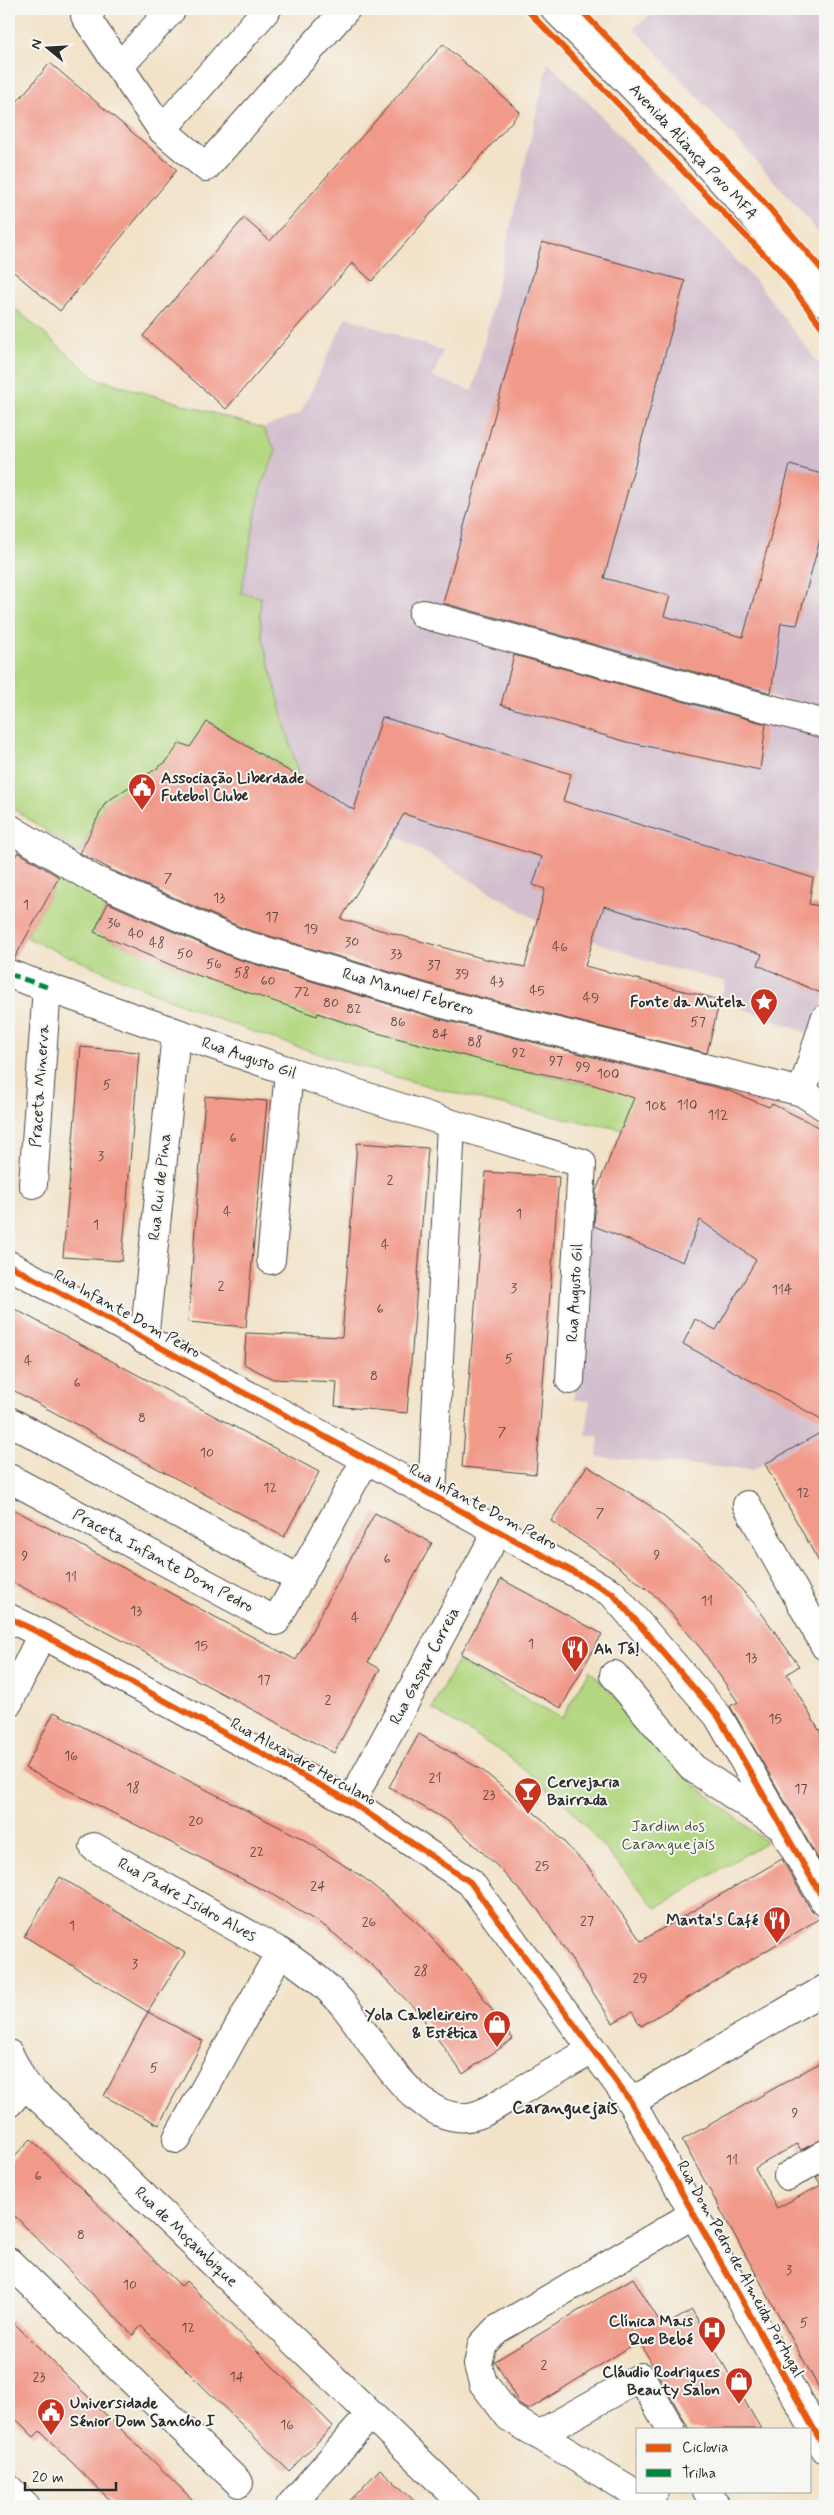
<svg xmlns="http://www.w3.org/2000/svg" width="834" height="2515" font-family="Mynerve,sans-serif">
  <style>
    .industrial { fill: #d1bdcc }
    .green { fill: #b2d780; stroke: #6e8156 }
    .building { fill: #f19a8a; fill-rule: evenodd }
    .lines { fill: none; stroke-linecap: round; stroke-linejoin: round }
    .minor-casing { stroke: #494643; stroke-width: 30 }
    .major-casing { stroke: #494643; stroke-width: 30 }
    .minor { stroke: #fff; stroke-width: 28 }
    .major { stroke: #fff; stroke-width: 28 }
    .quiet { stroke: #00873e; stroke-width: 5; stroke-dasharray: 10 5; stroke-linecap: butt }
    .cycleway-casing { stroke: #f6f6f2; stroke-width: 9 }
    .cycleway { stroke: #e8590c; stroke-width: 6 }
    .labels { text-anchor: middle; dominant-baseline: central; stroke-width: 4; stroke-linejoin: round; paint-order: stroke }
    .number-label { font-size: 14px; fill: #5c4743 }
    .street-label { font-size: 16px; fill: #2b2b2b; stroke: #f6f6f2 }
    .poi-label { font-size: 16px; font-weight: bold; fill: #2b2b2b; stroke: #f6f6f2; text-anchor: end }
    .park-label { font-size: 16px; fill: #4d5640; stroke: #f6f6f2 }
    .neighbourhood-label { font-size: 18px; font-weight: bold; fill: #2b2b2b; stroke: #f6f6f2 }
  </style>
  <rect width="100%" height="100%" fill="#f6f6f2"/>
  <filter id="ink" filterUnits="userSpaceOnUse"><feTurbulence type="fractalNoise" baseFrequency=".02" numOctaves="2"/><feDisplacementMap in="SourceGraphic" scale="10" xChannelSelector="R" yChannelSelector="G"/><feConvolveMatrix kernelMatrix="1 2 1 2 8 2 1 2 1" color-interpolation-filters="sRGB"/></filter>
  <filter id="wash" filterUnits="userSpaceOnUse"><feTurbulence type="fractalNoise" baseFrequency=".0096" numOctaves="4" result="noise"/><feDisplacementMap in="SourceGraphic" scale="20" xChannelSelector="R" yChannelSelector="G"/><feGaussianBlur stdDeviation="1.12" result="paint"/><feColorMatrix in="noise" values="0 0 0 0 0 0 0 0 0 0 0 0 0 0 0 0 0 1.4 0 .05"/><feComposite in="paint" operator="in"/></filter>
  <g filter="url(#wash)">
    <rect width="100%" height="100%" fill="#f2e2c8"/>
    <g class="industrial">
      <path d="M658 9H825V241L791 199 634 28Z"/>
      <path d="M548 62 591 105 759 285 825 372V712L418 600 412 621 825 735V792L809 904 825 907V993L813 1035 720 1000 726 982 658 965 537 920 299 777 263 640 260 615 261 597 241 594 261 487 276 451 263 428 301 413 346 317 443 351 433 377 473 391Z"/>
      <path d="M745 1097 772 1104 801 1117 791 1130 825 1166V1430L753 1470 597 1457 599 1436 586 1435 590 1401 574 1400 584 1222 627 1116 729 1148Z"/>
    </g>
    <g class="green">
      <path d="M9 303 95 378 263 428 276 451 261 487 241 593 261 597 260 615 263 640 299 777 208 722 190 747 180 744 166 762 105 803 79 853 9 806Z"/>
      <path d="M60 875 108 902 94 932 121 944 317 1016 493 1063 590 1085 619 1086 640 1093 636 1119 627 1116 621 1129C490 1107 362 1070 237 1026 174 1003 113 974 51 949L26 937Z"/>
      <path d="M457 1661 562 1718 590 1670 693 1783 766 1842 656 1908 567 1805 505 1754 432 1709Z"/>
    </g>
    <g id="blocks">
      <g class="building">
        <path d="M443 44 520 112 372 281 352 263 226 409 143 336 244 218 270 241Z"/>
        <path d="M50 63 177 170 60 311 9 268V111Z"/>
        <path d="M542 242 685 281 604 578 670 596 664 616 743 637 790 465 825 475V521L797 625 781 623 771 693 443 603Z"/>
        <path d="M514 655 766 724 760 770 627 742 501 705Z"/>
        <path d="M382 717 571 774 563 801 813 878 809 904 825 907V995L758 965 762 954 604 906 585 966 720 1000 707 1053 447 989 243 928 116 872 80 853 105 803 166 762 180 743 190 747 207 722 354 810ZM404 814 542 857 533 885 545 889 525 967 485 959 341 919Z"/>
        <path d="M18 852 59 877 14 959H9V866Z"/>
        <path d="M108 903 234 958 439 1019 727 1090 769 1107 772 1104 825 1130V1421L683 1344 695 1319 716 1330 756 1260 700 1220 683 1262 594 1226 596 1191 634 1098 591 1084 492 1063 366 1030 318 1013 317 1016 185 971 94 932Z"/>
        <path d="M81 1047 139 1052 122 1261 63 1257Z"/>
        <path d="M205 1096 267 1101 246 1327 188 1322Z"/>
        <path d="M357 1143 428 1148 407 1413 335 1406 337 1382 273 1379 244 1364 246 1333 342 1337Z"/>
        <path d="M486 1172 559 1177 536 1474 462 1467Z"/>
        <path d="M9 1306 319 1472 284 1537 9 1388Z"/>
        <path d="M825 1430V1573L765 1464Z"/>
        <path d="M587 1466 649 1505 705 1550 755 1604 799 1666 787 1674 825 1741V1871L730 1706 738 1702 702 1650 659 1599 610 1560 551 1521Z"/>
        <path d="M9 1507 296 1660 375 1513 432 1543 368 1662 380 1669 334 1753 9 1580Z"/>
        <path d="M501 1579 602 1634 561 1708 461 1654Z"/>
        <path d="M54 1712 303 1839 364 1878 413 1918 469 1978 513 2039 463 2074 419 2013 372 1965 326 1927 273 1895 25 1768Z"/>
        <path d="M419 1734 482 1770 543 1820 588 1867 641 1941 782 1859 811 1910 822 1917 641 2026 632 2012 613 2023 540 1912 496 1865 451 1823 389 1787Z"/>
        <path d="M60 1877 185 1953 148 2012 24 1936Z"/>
        <path d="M148 2012 203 2041 159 2125 104 2096Z"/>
        <path d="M825 2060V2138L801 2150 797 2144 755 2168 777 2208 821 2185 816 2177 825 2172V2399L682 2140Z"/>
        <path d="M31 2139 181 2286 186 2281 333 2426 289 2471 141 2326 133 2335 9 2210V2162Z"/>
        <path d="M633 2278 663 2327 692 2310 761 2429H689L639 2341 528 2410 520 2405 495 2361Z"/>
        <path d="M9 2318 81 2390 199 2506H116L40 2431 34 2437 9 2412Z"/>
        <path d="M380 2469 420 2506H345Z"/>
      </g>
    </g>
  </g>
  <g filter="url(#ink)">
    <use href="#blocks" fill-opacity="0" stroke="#494643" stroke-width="1"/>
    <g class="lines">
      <g class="minor-casing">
        <g id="minor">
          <path d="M92 9 85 16 162 130 206 167 346 9"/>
          <path d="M119 67 172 9"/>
          <path d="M162 130 267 9"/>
          <path d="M423 614 825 724"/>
          <path d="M9 828 93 879 238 943 443 1004 802 1092 825 1107"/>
          <path d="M9 974C199 1041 388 1107 582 1163L570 1380"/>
          <path d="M802 1092 825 1019"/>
          <path d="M33 1184 47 987"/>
          <path d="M271 1260 289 1072"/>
          <path d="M9 1265 612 1593 718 1716 825 1902"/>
          <path d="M144 1340 176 1034"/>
          <path d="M9 1421 299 1579"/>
          <path d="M9 1478 276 1621 366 1459"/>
          <path d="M432 1495 451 1125"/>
          <path d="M747 1505 825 1646"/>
          <path d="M9 1618 42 1634 351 1802 470 1882 631 2102 825 2449"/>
          <path d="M614 1675 693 1768 777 1824"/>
          <path d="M9 1702 42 1634"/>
          <path d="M351 1802 498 1530"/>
          <path d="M94 1847 280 1952"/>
          <path d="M9 2054 25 2085 106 2160 466 2506"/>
          <path d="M631 2102 825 1989"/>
          <path d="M9 2103 25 2085"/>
          <path d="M177 2139 280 1952C305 1968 328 1985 346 2008 375 2044 422 2136 480 2114 492 2109 503 2101 513 2095 540 2080 566 2065 592 2050"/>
          <path d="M788 2176 825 2154"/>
          <path d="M9 2262 239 2483"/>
          <path d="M538 2435 641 2377 671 2429"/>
          <path d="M655 2491 648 2501 509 2417 483 2383 478 2365 482 2345 496 2330 694 2214"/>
          <path d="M707 2491 716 2506"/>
          <path d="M290 2506 369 2416"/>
        </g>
      </g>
      <g class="major-casing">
        <g id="major">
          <path d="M555 9C649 102 743 197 825 302"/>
          <path d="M9 2489 26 2506"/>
        </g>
      </g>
      <use href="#minor" class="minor"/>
      <use href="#major" class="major"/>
      <path class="quiet" d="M9 974 47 987"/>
      <g class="cycleway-casing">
        <g id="cycleway">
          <path d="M526 9 778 269 825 331"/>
          <path d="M580 9 752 188 825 273"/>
          <path d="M9 1265 612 1593 718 1716 825 1902"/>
          <path d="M9 1618 42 1634 351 1802 470 1882 631 2102 825 2449"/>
        </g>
      </g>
      <use href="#cycleway" class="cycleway"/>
    </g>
  </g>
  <defs>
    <g id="civic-pin" transform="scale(1.4375)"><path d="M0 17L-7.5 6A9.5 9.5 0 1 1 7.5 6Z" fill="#c8321e" stroke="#f6f6f2"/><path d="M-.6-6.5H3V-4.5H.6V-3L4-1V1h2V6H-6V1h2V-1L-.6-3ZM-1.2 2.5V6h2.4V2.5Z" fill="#fff"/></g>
    <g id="sight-pin" transform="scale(1.4375)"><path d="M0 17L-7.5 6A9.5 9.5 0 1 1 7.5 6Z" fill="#c8321e" stroke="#f6f6f2"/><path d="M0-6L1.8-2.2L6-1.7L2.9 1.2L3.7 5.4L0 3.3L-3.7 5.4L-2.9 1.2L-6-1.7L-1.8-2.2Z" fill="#fff"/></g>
    <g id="restaurant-pin" transform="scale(1.4375)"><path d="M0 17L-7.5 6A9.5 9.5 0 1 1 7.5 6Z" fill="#c8321e" stroke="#f6f6f2"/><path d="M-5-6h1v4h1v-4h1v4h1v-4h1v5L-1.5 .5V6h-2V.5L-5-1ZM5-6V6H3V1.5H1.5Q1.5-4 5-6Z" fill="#fff"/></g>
    <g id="bar-pin" transform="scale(1.4375)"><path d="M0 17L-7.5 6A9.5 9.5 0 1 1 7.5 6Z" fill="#c8321e" stroke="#f6f6f2"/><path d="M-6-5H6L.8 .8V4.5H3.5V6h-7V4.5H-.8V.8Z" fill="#fff"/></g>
    <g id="shop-pin" transform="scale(1.4375)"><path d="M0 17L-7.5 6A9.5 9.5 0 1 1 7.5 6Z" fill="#c8321e" stroke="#f6f6f2"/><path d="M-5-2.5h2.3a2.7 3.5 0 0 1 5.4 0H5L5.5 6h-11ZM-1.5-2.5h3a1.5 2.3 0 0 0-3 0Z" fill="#fff"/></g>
    <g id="hospital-pin" transform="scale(1.4375)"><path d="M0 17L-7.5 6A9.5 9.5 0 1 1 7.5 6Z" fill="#c8321e" stroke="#f6f6f2"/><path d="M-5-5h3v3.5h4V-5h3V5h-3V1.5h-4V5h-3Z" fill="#fff"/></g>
  </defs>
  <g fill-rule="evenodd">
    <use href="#civic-pin" x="142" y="787"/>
    <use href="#sight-pin" x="764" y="1002"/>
    <use href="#restaurant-pin" x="575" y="1649"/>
    <use href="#bar-pin" x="528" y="1791"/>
    <use href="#restaurant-pin" x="777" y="1920"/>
    <use href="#shop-pin" x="497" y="2024"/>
    <use href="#hospital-pin" x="712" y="2330"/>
    <use href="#shop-pin" x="739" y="2381"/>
    <use href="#civic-pin" x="51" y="2412"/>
  </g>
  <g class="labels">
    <g class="number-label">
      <text x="168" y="878">7</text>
      <text x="219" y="898">13</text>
      <text x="26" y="905">1</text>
      <text x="272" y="917">17</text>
      <text x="114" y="923">36</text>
      <text x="311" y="929">19</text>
      <text x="136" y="934">40</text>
      <text x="352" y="942">30</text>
      <text x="157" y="943">48</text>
      <text x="560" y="947">46</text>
      <text x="185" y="954">50</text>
      <text x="396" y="954">33</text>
      <text x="214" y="964">56</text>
      <text x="434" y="965">37</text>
      <text x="242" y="973">58</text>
      <text x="462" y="974">39</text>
      <text x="268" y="981">60</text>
      <text x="497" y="982">43</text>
      <text x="537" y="991">45</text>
      <text x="302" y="992">72</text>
      <text x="591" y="998">49</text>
      <text x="331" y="1003">80</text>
      <text x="354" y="1009">82</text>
      <text x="398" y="1022">86</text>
      <text x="698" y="1022">57</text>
      <text x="440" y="1034">84</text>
      <text x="475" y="1042">88</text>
      <text x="519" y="1053">92</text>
      <text x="556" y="1061">97</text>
      <text x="583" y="1067">99</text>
      <text x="608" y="1074">100</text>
      <text x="107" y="1085">5</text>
      <text x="687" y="1105">110</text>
      <text x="656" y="1106">108</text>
      <text x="718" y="1115">112</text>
      <text x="233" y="1138">6</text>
      <text x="101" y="1156">3</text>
      <text x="390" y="1180">2</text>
      <text x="227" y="1212">4</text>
      <text x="519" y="1214">1</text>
      <text x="96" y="1225">1</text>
      <text x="385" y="1245">4</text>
      <text x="221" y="1286">2</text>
      <text x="514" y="1288">3</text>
      <text x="782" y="1290">114</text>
      <text x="380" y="1309">6</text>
      <text x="509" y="1359">5</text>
      <text x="28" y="1361">4</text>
      <text x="374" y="1376">8</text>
      <text x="77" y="1383">6</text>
      <text x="142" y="1418">8</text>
      <text x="502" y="1432">7</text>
      <text x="207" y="1453">10</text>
      <text x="270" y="1488">12</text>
      <text x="803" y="1493">12</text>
      <text x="600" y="1513">7</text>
      <text x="657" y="1555">9</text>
      <text x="25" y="1556">9</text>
      <text x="387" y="1559">6</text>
      <text x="71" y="1577">11</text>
      <text x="707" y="1601">11</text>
      <text x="136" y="1611">13</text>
      <text x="355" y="1618">4</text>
      <text x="531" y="1644">1</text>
      <text x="201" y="1646">15</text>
      <text x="751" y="1658">13</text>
      <text x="264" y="1680">17</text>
      <text x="328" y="1700">2</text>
      <text x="775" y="1719">15</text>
      <text x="71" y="1756">16</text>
      <text x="435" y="1778">21</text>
      <text x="133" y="1788">18</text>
      <text x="801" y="1789">17</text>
      <text x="489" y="1795">23</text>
      <text x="196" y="1821">20</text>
      <text x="257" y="1852">22</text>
      <text x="542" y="1866">25</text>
      <text x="318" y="1886">24</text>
      <text x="587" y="1921">27</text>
      <text x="369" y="1922">26</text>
      <text x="72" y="1926">1</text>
      <text x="135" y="1964">3</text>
      <text x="421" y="1971">28</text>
      <text x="640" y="1978">29</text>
      <text x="154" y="2068">5</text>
      <text x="795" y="2113">9</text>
      <text x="732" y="2160">11</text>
      <text x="38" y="2176">6</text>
      <text x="81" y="2235">8</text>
      <text x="789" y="2270">3</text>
      <text x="130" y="2285">10</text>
      <text x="804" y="2323">5</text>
      <text x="188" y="2328">12</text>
      <text x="544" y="2365">2</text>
      <text x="39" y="2377">23</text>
      <text x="237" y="2377">14</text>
      <text x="287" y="2425">16</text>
    </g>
    <g class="street-label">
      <text transform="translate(693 152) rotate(47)">Avenida Aliança Povo MFA</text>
      <text transform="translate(408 992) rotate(16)">Rua Manuel Febrero</text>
      <text transform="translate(249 1058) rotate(19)">Rua Augusto Gil</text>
      <text transform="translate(40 1086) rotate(-86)">Praceta Minerva</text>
      <text transform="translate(160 1187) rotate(-84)">Rua Rui de Pina</text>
      <text transform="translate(575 1293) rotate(-87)">Rua Augusto Gil</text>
      <text transform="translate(127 1314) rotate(29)">Rua Infante Dom Pedro</text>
      <text transform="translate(483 1507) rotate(28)">Rua Infante Dom Pedro</text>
      <text transform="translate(163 1561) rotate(28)">Praceta Infante Dom Pedro</text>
      <text transform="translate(425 1666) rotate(-62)">Rua Gaspar Correia</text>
      <text transform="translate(303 1762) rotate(29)">Rua Alexandre Herculano</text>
      <text transform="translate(187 1900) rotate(29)">Rua Padre Isidro Alves</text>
      <text transform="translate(186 2237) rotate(44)">Rua de Moçambique</text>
      <text transform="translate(740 2269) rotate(61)">Rua Dom Pedro de Almeida Portugal</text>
    </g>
    <g class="poi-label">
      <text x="161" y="778" text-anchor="start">Associação Liberdade<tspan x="161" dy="18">Futebol Clube</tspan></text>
      <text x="745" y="1002">Fonte da Mutela</text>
      <text x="594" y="1649" text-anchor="start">Ah Tá!</text>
      <text x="547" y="1782" text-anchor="start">Cervejaria<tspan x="547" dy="18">Bairrada</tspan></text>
      <text x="758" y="1920">Manta's Café</text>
      <text x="478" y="2015">Yola Cabeleireiro<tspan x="478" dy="18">&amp; Estética</tspan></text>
      <text x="693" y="2321">Clínica Mais<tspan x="693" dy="18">Que Bebé</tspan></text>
      <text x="720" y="2372">Cláudio Rodrigues<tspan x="720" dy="18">Beauty Salon</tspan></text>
      <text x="70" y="2403" text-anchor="start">Universidade<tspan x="70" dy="18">Sénior Dom Sancho I</tspan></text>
    </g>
    <g class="park-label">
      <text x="668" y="1826">Jardim dos<tspan x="668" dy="18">Caranguejais</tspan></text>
    </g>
    <g class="neighbourhood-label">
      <text x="565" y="2108">Caranguejais</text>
    </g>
  </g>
  <rect width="834" height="2515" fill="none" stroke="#f6f6f2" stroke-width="30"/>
  <rect x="636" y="2428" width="175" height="65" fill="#f6f6f2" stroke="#a5a5a2"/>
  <rect x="646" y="2444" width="25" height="8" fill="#e8590c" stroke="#a5a5a2"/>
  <text x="682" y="2452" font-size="15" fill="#2b2b2b">Ciclovia</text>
  <rect x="646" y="2469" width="25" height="8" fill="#00873e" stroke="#a5a5a2"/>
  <text x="682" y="2478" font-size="15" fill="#2b2b2b">Trilha</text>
  <g transform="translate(48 48) rotate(288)" stroke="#f6f6f2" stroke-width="4" paint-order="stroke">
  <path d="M0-4L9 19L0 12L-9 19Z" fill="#2b2b2b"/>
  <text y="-8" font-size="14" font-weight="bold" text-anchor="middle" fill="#2b2b2b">N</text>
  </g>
  <path d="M25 2482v8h91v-8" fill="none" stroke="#2b2b2b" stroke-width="2.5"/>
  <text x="32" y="2482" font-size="15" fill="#2b2b2b" stroke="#f6f6f2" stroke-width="4" paint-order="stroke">20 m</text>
</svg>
